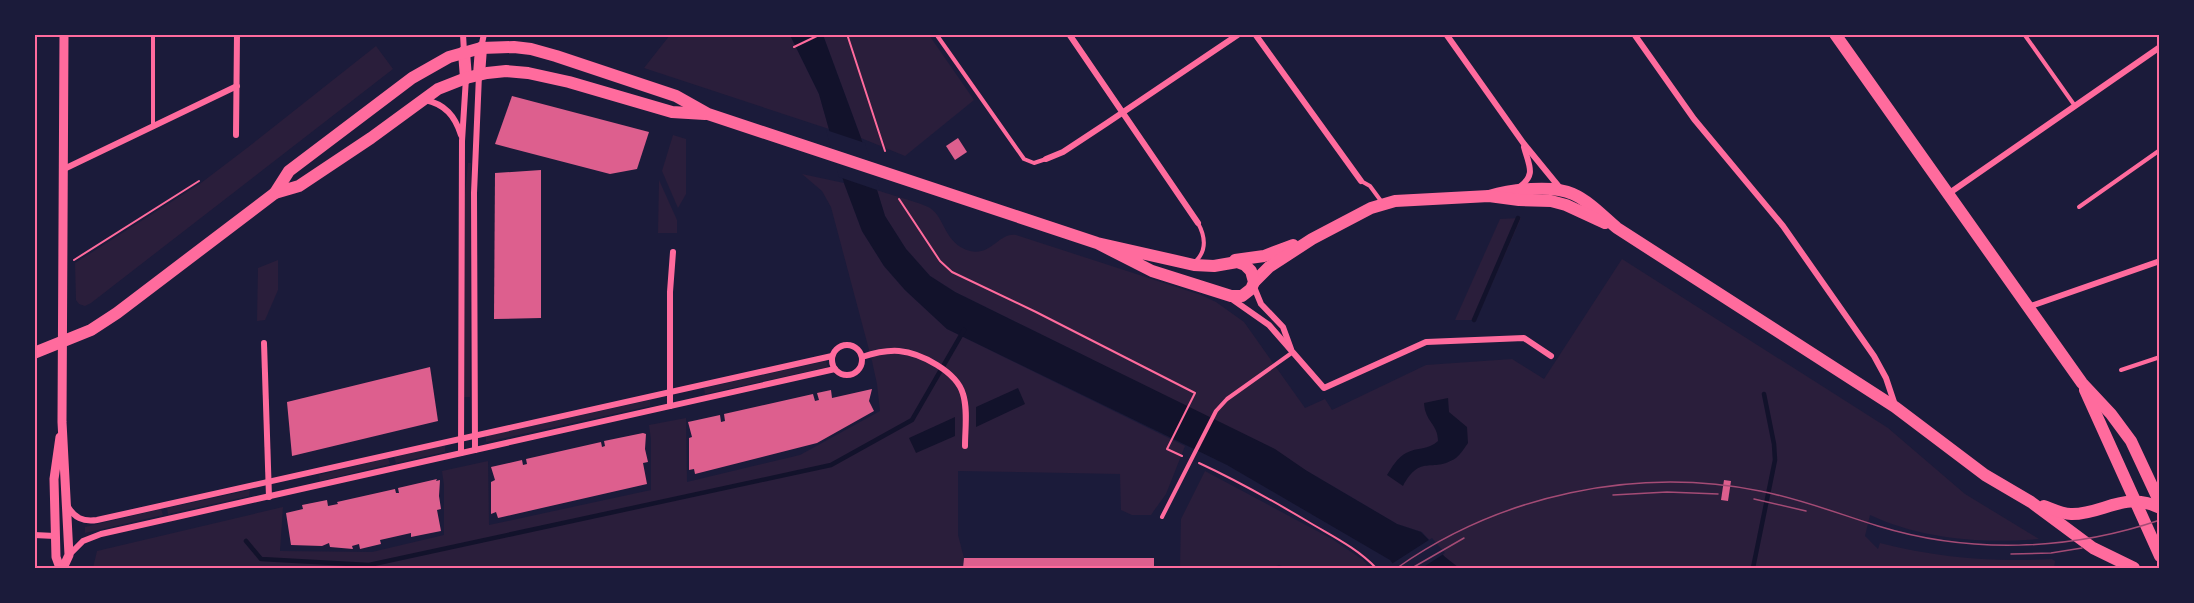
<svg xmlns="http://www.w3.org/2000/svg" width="2194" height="603" font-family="'Golos Text',sans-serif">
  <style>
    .green { fill: #2a1e3b }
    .water { fill: #12122b }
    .pier { fill: #1b1b3a }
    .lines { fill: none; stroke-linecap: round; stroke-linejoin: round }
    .stream { stroke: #12122b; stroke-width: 4.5 }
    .building { fill: #dd5f8e }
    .path { stroke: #ff6b9d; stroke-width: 2 }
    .service { stroke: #ff6b9d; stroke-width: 4 }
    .minor { stroke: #ff6b9d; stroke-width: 6 }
    .tertiary { stroke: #ff6b9d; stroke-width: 9 }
    .primary { stroke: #ff6b9d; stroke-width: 12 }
    .tram { stroke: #a44b75; stroke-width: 1.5 }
    .neatline { fill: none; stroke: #ff6b9d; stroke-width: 2 }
  </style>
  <rect width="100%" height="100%" fill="#1b1b3a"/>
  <g class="green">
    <path d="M670 35H790L819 94 829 129 644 68Z"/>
    <path d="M823 35H929L974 100 905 156 861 138Z"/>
    <path d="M376 46 393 69 91 303 85 306 79 304 76 300 75 263 201 183 247 148Z"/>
    <path d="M673 135 686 139V194L678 208 662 171Z"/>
    <path d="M468 163H471L470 397H464V204Z"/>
    <path d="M802 174 844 183 862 231 884 266 905 290 947 329 1185 446 1166 494 1153 512 1151 515H1132L1121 510 1120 474 958 471V535L964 558 963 568H93L97 551 283 507 280 551 372 552 444 535V485L442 471 488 461 489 525 651 490V439L649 425 686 418 687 482 800 455 880 411 877 384 872 361 831 207 822 191Z"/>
    <path d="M659 180 677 220V233H658Z"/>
    <path d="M877 190C890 195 919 202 930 208 945 217 944 244 970 251 992 256 999 232 1016 235L1201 295 1216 302 1244 322 1305 408 1325 399 1332 410 1426 365 1512 359 1544 379 1622 259 1888 428 1965 494 2039 539C1983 544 1921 539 1870 515L1865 536 1878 549 1880 543C1939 558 1991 562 2052 559L2055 561 2054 568H1459L1445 557 1422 532 1397 524 1307 471 1081 354 955 292 930 276 906 249 885 216Z"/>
    <path d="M1521 218 1476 320H1455L1500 219Z"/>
    <path d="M278 260V290L265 320 257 321 258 268Z"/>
    <path d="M826 361 828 367 705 394 704 388Z"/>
    <path d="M650 400V406L486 442V436Z"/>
    <path d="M445 445V452L396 463 394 457Z"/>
    <path d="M388 458 390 464 320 481 319 475Z"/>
    <path d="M1205 471 1332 539 1363 560 1370 568H1288L1279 565 1270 568H1180L1181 519Z"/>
    <path d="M250 490 249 496 168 514 167 508Z"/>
    <path d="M161 509 163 515 85 533V527Z"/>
  </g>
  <g class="water">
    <path d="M790 35H823L861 138 885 216 906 249 930 276 955 292 1275 449 1307 471 1397 524 1421 532 1445 557 1459 568H1396L1390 560 1227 465 947 329 905 290 884 266 862 231 844 183 819 94Z"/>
    <path d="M1018 388 1025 404 976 427V407Z"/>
    <path d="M1448 398 1449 412 1467 427 1468 443C1465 447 1461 454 1456 458 1431 474 1421 453 1403 486L1387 475C1392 467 1397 458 1406 453 1417 447 1429 450 1438 441 1438 424 1425 422 1424 403Z"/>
    <path d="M955 417V436L916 453 909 438Z"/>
  </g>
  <g class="pier">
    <path d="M826 130 865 143 880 191 839 177Z"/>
    <path d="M1432 538 1445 553 1422 568H1393L1390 565Z"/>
  </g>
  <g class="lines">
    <g class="stream">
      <path d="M1474 320 1518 218"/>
      <path d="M246 541 261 559 369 565 831 465 912 420 964 330"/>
      <path d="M1753 568 1775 460 1774 444 1764 394"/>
    </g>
  </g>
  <g class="building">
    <path d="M512 96 649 132 637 169 610 174 495 144Z"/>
    <path d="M958 138 967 152 955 160 946 146Z"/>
    <path d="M541 170V318L494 319 495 173Z"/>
    <path d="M430 367 438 421 292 456 287 402Z"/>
    <path d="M872 389 869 401 874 411 817 443 695 474 694 469 689 470V438L692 437 688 422 720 415 721 422 725 421 724 414 813 394 815 401 819 400 817 393 831 390 832 398Z"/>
    <path d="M643 433 646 434 645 449 648 462 643 463 647 484 498 518 496 512 491 514V482L495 480 491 467 522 460 523 465 527 464 526 459 601 442 602 447 605 446 604 441Z"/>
    <path d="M437 479 436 481 440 480 439 496 441 509 437 510 441 531 411 537V533L380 540 381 544 360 549 359 544 352 546 353 549 330 547 329 543 322 546 291 545 286 513 303 509 302 505 327 500 328 506 338 504 337 502 395 489 396 493H399L398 488Z"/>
    <path d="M1724 480 1731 481 1728 501 1721 500Z"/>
    <path d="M964 558H1154V568H963Z"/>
  </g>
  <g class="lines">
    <g class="path">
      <path d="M847 34 885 151"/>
      <path d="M794 47 821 34"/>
      <path d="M899 199 940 261 952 272 1036 312 1195 393 1167 449 1182 456"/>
      <path d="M74 260 199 181"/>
      <path d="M1199 463C1238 481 1275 502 1312 524 1334 537 1358 549 1376 568"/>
    </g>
    <g class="service">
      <path d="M936 34 1024 159 1034 163 1046 159"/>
      <path d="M2024 34 2075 106"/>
      <path d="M153 126V34"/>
      <path d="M1361 181 1370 186 1381 201"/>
      <path d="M2079 207 2160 150"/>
      <path d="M1196 261C1207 250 1205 236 1198 223"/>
      <path d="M2121 370 2160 357"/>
      <path d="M1162 517 1216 411 1227 399 1293 352"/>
    </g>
    <g class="minor">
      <path d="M463 34 464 52"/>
      <path d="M1069 34 1198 223"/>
      <path d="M1255 34 1361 181"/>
      <path d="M1446 34 1524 144 1560 188"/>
      <path d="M1634 34 1694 119 1783 226 1874 356 1886 378 1895 405"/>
      <path d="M481 48 484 34"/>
      <path d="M425 100C445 104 455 116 461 135"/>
      <path d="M236 135 237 34"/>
      <path d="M1046 159 1063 152 1107 123 1239 34"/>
      <path d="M64 169 237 86"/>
      <path d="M1518 188C1537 175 1529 166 1524 147"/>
      <path d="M1948 194 2160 47"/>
      <path d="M1254 287 1261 304 1283 327 1291 349"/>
      <path d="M1229 297 1269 325 1324 388 1426 342 1524 338 1551 356"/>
      <path d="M2028 307 2160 261"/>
      <path d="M264 343 269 497"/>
      <circle cx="847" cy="360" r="15"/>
      <path d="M862 357C874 353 886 350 899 351 921 353 957 372 963 394 968 410 965 429 965 446"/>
      <path d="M670 406V292L673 252"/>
      <path d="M475 450 474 193 479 75"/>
      <path d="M461 453 462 141 466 78"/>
      <path d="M67 505C74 518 83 522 97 520L832 356"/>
      <path d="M34 535 55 536"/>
      <path d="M69 555 83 541 101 534 835 369"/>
    </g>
    <g class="tertiary">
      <path d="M60 437 54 479 56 557 60 568"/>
      <path d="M63 568 69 555 62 422 64 34"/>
    </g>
    <g class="primary">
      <path d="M1835 34 2082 383 2111 414 2131 441 2160 503"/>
      <path d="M464 52 466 78"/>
      <path d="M479 75 481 48"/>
      <path d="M275 193 299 186 371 138 438 89 466 78 487 73 506 71 528 73 569 82 672 112 705 114"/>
      <path d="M1489 196C1510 190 1552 184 1573 194 1589 201 1603 216 1617 228L1895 407 1985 475 2031 502 2093 548 2134 568"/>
      <path d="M1235 260 1264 256 1293 245"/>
      <path d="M1254 282 1269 267 1312 239 1371 208 1395 201 1489 196 1519 200 1551 201 1566 205 1605 223"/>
      <path d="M34 353 91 330 117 313 275 193 289 171 412 78 449 57 481 48 514 47 531 49 556 56 676 96 708 114 1097 243 1194 265 1214 266 1237 262 1245 265 1251 271 1254 282 1251 289 1242 296H1231L1152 271 1097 243"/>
      <path d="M2085 390 2160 556"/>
      <path d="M2044 506C2052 509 2062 514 2071 514 2102 515 2125 490 2160 508"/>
    </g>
    <g class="tram">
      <path d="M1613 495 1667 492 1718 494"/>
      <path d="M1754 499 1806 511"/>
      <path d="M2011 554 2051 553 2082 548"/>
      <path d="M1397 568C1500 495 1636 466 1760 491 1801 499 1839 514 1878 526 1969 554 2069 551 2160 520"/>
      <path d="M1412 568 1464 538"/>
    </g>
  </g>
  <rect width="2194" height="603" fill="none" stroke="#1b1b3a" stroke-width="72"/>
  <rect x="36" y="36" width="2122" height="531" class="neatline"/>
</svg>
